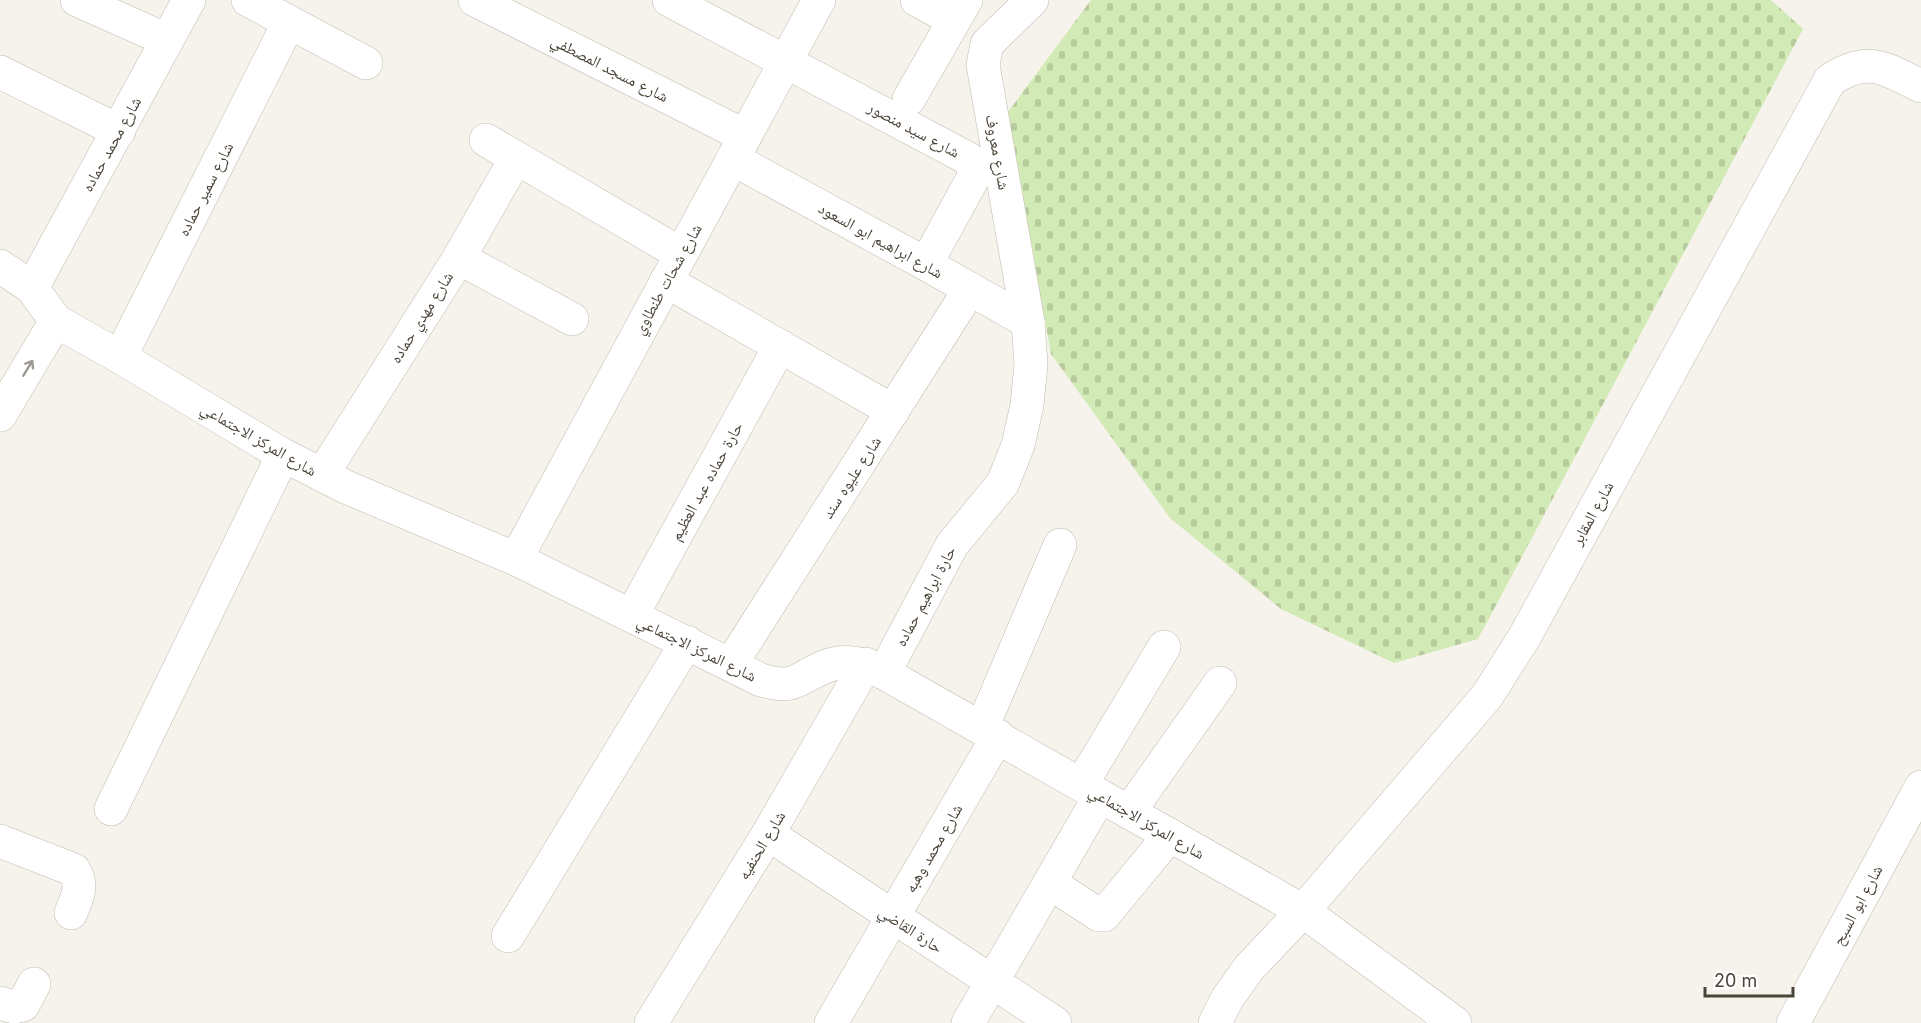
<svg xmlns="http://www.w3.org/2000/svg" width="1921" height="1023" font-family="Inter,'Noto Naskh Arabic',sans-serif">
  <style>
    .cemetery { fill: url(#cemetery-stones) }
    .lines { fill: none; stroke-linecap: round; stroke-linejoin: round }
    .minor-casing { stroke: #c2bbae; stroke-width: 34 }
    .minor { stroke: #fff; stroke-width: 33 }
    .oneway { stroke: #9c9892 }
    .labels { text-anchor: middle; dominant-baseline: central; stroke-width: 4.5; stroke-linejoin: round; paint-order: stroke }
    .street-label { font-size: 16px; fill: #4b4439; stroke: #fff }
  </style>
  <defs>
    <pattern id="cemetery-stones" width="16" height="16" patternUnits="userSpaceOnUse" patternTransform="scale(1.5)"><rect width="16" height="16" fill="#d2eab5"/><path d="M2 7V4a2 2 0 0 1 4 0v3zM10 15v-3a2 2 0 0 1 4 0v3z" fill="#b6ca9c"/></pattern>
  </defs>
  <rect width="100%" height="100%" fill="#f6f3ec"/>
  <path class="cemetery" d="M1091 0H1771L1803 29 1478 639 1394 663 1281 609 1170 518 1051 354 1008 112Z"/>
  <g class="lines">
    <g class="minor-casing">
      <g id="minor">
        <path d="M77 0 167 40"/>
        <path d="M248 0 366 63"/>
        <path d="M475 0 745 136"/>
        <path d="M669 0 969 159 975 170 972 180 926 264"/>
        <path d="M917 0 954 20"/>
        <path d="M0 72 119 131"/>
        <path d="M909 99 966 0"/>
        <path d="M486 140 681 254"/>
        <path d="M733 159 926 264 1028 322"/>
        <path d="M459 258 572 319"/>
        <path d="M0 266 32 288 56 321 120 357 283 455 346 487 516 559 761 680C796 690 796 679 824 667 845 658 865 664 884 673L1303 911 1455 1023"/>
        <path d="M666 281 893 411"/>
        <path d="M32 288 189 0"/>
        <path d="M120 357 289 22"/>
        <path d="M0 415 56 321"/>
        <path d="M322 475 459 258 516 158"/>
        <path d="M516 559 819 0"/>
        <path d="M632 615 780 346"/>
        <path d="M731 664 970 289"/>
        <path d="M884 673 952 545 1003 483 1018 445 1027 405 1031 364 1028 322 983 65 987 44 1032 0"/>
        <path d="M982 728 1060 545"/>
        <path d="M1081 785 1164 647"/>
        <path d="M111 809 283 455"/>
        <path d="M1129 812 1220 683"/>
        <path d="M768 834 1055 1023"/>
        <path d="M0 841 74 870C84 887 77 896 71 913"/>
        <path d="M1050 883 1099 915H1104L1170 835"/>
        <path d="M508 936 687 642"/>
        <path d="M0 1003 14 1007 23 1005 34 984"/>
        <path d="M651 1023 768 834 866 664"/>
        <path d="M831 1023 998 736"/>
        <path d="M968 1023 1100 796"/>
        <path d="M1215 1023 1227 999 1249 968 1303 911 1487 696 1525 636 1830 80C1868 55 1884 68 1921 86"/>
        <path d="M1793 1023 1921 787"/>
      </g>
    </g>
    <use href="#minor" class="minor"/>
  </g>
  <defs><path id="oneway-shaft" d="M-6 0H5M1.5-3L5.5 0L1.5 3" fill="none" stroke-width="1.6" stroke-linecap="round" stroke-linejoin="round" transform="scale(1.5)"/></defs>
  <use class="oneway" href="#oneway-shaft" transform="translate(28 368) rotate(-59)"/>
  <g class="labels">
    <g class="street-label">
      <text transform="translate(610 68) rotate(27)">شارع مسجد المصطفي</text>
      <text transform="translate(914 129) rotate(28)">شارع سيد منصور</text>
      <text transform="translate(111 144) rotate(-61)">شارع محمد حماده</text>
      <text transform="translate(998 152) rotate(80)">شارع معروف</text>
      <text transform="translate(205 189) rotate(-63)">شارع سمير حماده</text>
      <text transform="translate(881 240) rotate(29)">شارع ابراهيم ابو السعود</text>
      <text transform="translate(667 279) rotate(-61)">شارع شحات طنطاوي</text>
      <text transform="translate(421 317) rotate(-58)">شارع مهدي حماده</text>
      <text transform="translate(259 439) rotate(30)">شارع المركز الاجتماعي</text>
      <text transform="translate(851 477) rotate(-57)">شارع عليوه سند</text>
      <text transform="translate(706 481) rotate(-61)">حارة حماده عبد العظيم</text>
      <text transform="translate(1592 513) rotate(-61)">شارع المقابر</text>
      <text transform="translate(925 596) rotate(-62)">حارة ابراهيم حماده</text>
      <text transform="translate(697 648) rotate(26)">شارع المركز الاجتماعي</text>
      <text transform="translate(1147 822) rotate(30)">شارع المركز الاجتماعي</text>
      <text transform="translate(761 845) rotate(-59)">شارع الحنفيه</text>
      <text transform="translate(933 848) rotate(-60)">شارع محمد وهبه</text>
      <text transform="translate(1857 905) rotate(-62)">شارع ابو السبح</text>
      <text transform="translate(911 929) rotate(33)">حارة القاضي</text>
    </g>
  </g>
  <path d="M1705 987v9h88v-9" fill="none" stroke="#4b4439" stroke-width="3"/>
  <text x="1714" y="987" font-size="18" fill="#4b4439" stroke="#ffffff" stroke-width="4.5" paint-order="stroke">20 m</text>
</svg>
